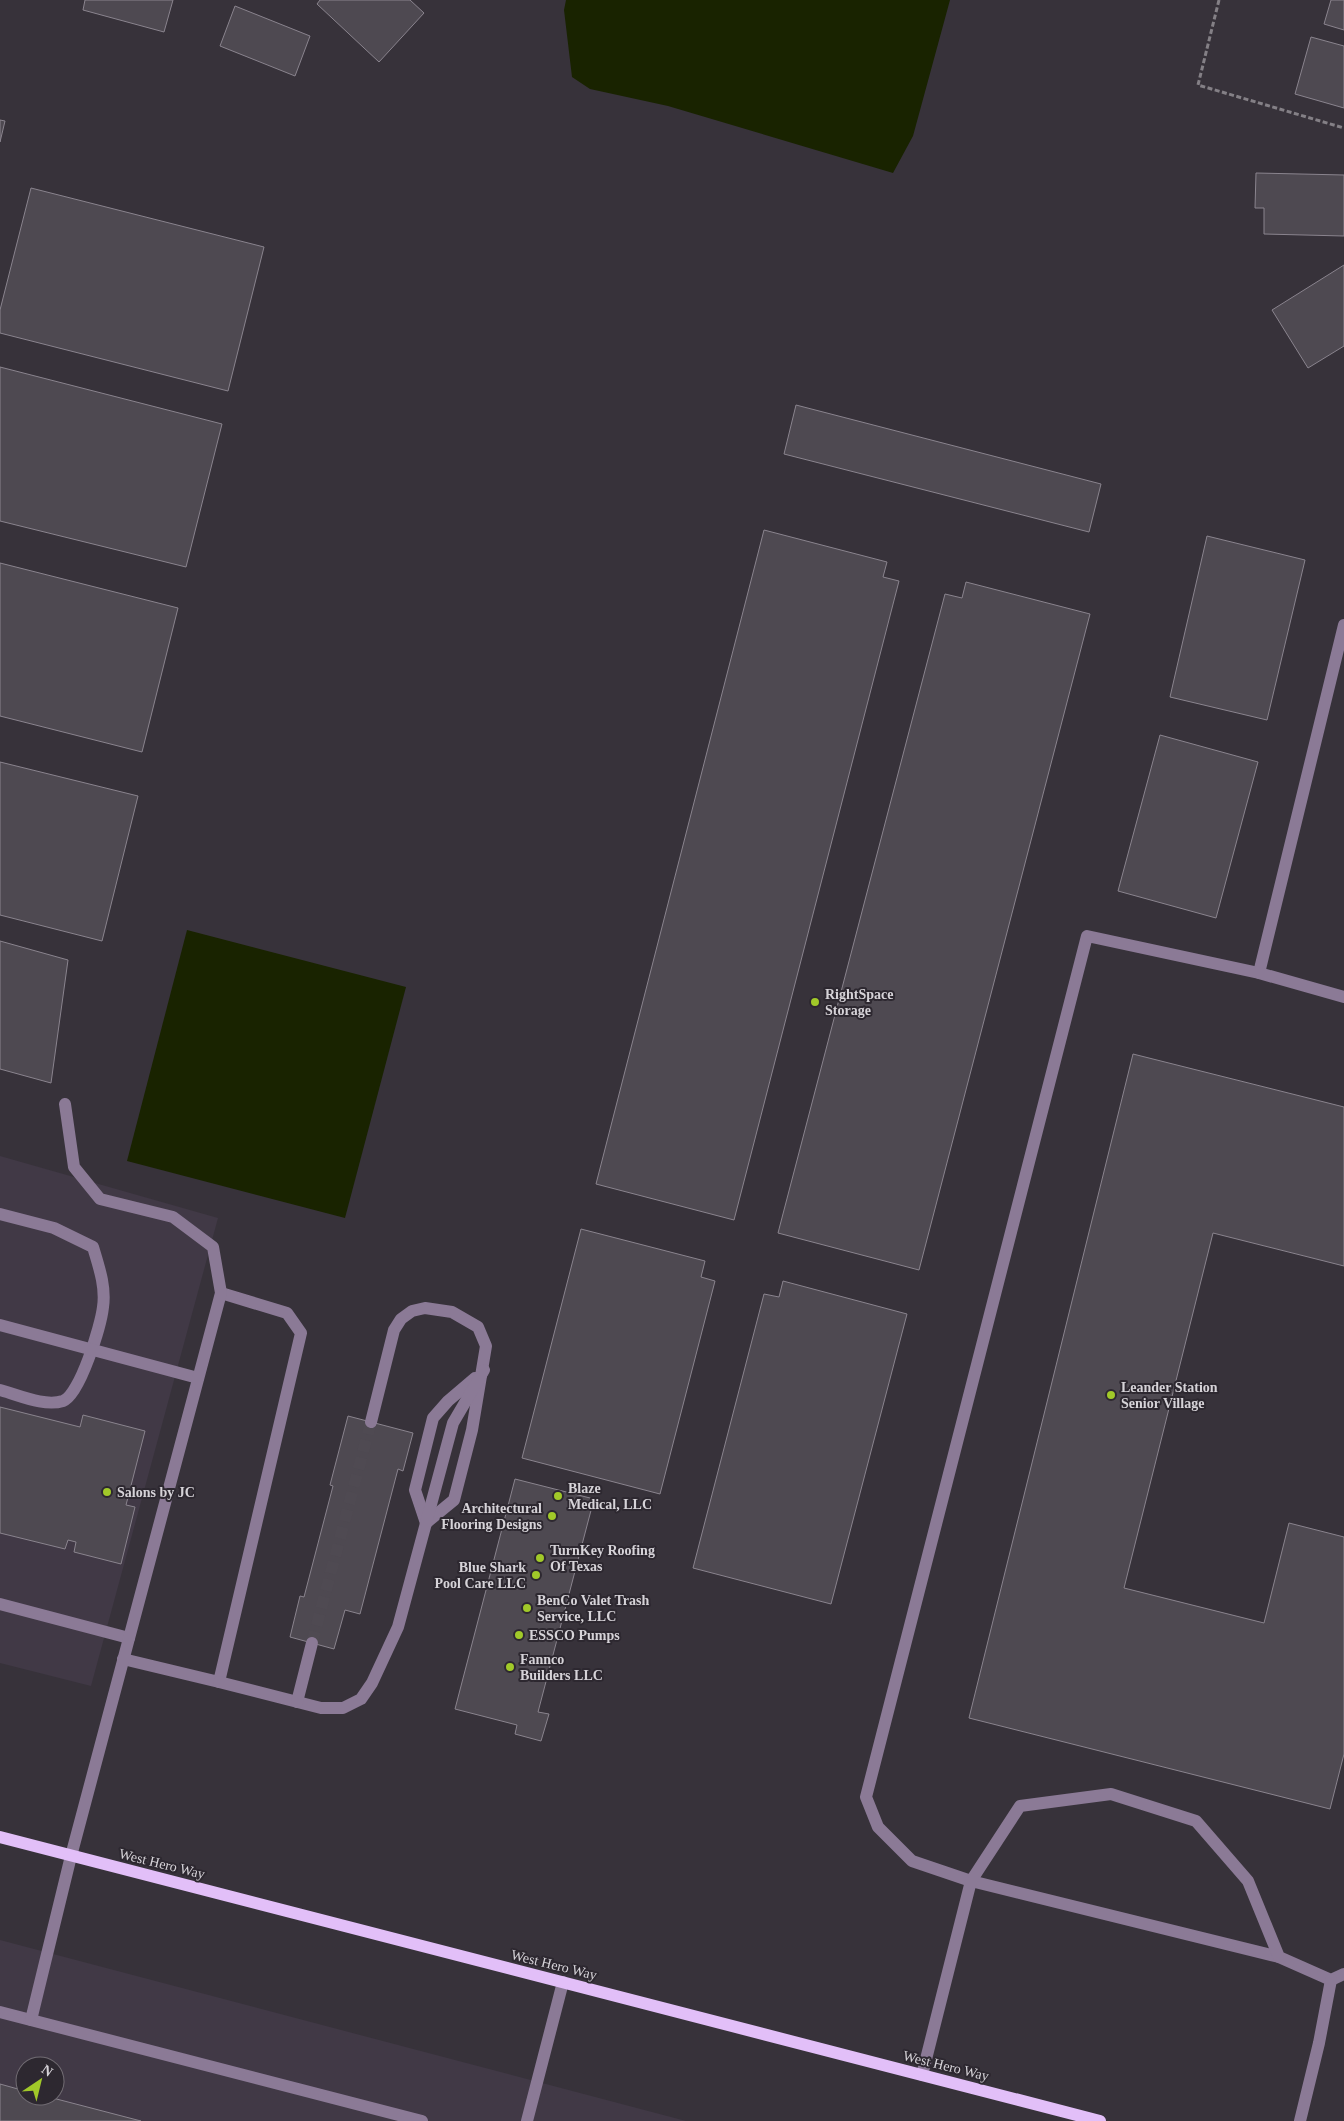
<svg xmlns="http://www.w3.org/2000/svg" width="1344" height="2121" font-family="Georgia,serif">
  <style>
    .built { fill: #413946; fill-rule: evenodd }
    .water { fill: #192300 }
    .building { fill: #4e4951; stroke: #8a848e }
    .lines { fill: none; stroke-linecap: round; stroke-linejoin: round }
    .minor-tunnel { stroke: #4f4a52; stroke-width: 12; stroke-dasharray: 12 6; stroke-linecap: butt }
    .path { stroke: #848086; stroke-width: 3; stroke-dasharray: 5 2.5; stroke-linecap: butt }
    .minor { stroke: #8b7a96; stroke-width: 12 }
    .major { stroke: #e2bff8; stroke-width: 12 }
    .poi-dot { fill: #a1c929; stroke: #2d2830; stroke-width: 2 }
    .labels { text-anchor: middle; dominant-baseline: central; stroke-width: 4; stroke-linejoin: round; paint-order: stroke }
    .poi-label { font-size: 14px; font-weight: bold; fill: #d6d3d8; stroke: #2d2830; text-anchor: start }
    .street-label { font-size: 14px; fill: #d6d3d8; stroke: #2d2830 }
  </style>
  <rect width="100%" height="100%" fill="#37323a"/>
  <g class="built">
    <path d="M0 1156 218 1218 91 1686 0 1663Z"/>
    <path d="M0 1940 686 2121H0ZM25 2066H55V2096H25Z"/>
  </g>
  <g class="water">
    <path d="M566 0H950L913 136 893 173 668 106 590 89 572 77 564 10Z"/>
    <path d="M187 930 406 987 345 1218 127 1161Z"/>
  </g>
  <g class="building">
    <path d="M85 0H173L164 32 83 10Z"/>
    <path d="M320 0H410L424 13 379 62 317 4Z"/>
    <path d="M1331 0H1344V30L1324 24Z"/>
    <path d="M235 6 310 36 295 76 220 46Z"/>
    <path d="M1311 37 1344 46V108L1295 94Z"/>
    <path d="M0 120 5 121 0 142Z"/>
    <path d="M1256 173 1344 175V236L1264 234V208H1255Z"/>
    <path d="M31 188 264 247 228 391 0 333V310Z"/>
    <path d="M1344 265V346L1308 368 1272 310Z"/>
    <path d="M0 367 222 424 186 567 0 521Z"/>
    <path d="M796 405 1101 484 1089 532 784 454Z"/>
    <path d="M764 530 887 562 883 577 899 581 734 1220 596 1184Z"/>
    <path d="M1207 536 1305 560 1267 720 1170 697Z"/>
    <path d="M0 563 178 608 142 752 0 716Z"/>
    <path d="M966 582 1090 614 919 1270 778 1233 945 594 962 598Z"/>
    <path d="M1160 735 1258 762 1216 918 1118 891Z"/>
    <path d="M0 762 138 796 102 941 0 915Z"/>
    <path d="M0 941 68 960 51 1083 0 1069Z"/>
    <path d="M1133 1054 1344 1107V1266L1213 1233 1124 1588 1264 1623 1289 1523 1344 1537V1754L1330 1809 969 1718Z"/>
    <path d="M581 1229 705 1261 701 1277 715 1281 660 1494 522 1458Z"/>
    <path d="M783 1281 907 1314 831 1604 693 1568 764 1294 779 1297Z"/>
    <path d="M0 1407 80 1427 83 1415 145 1431 126 1505 135 1507 121 1564 74 1552 76 1542 68 1540 65 1549 0 1533Z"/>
    <path d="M348 1416 413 1433 403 1471 398 1469 360 1614 345 1610 334 1649 290 1637 300 1596 304 1597 333 1486 330 1485Z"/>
    <path d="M515 1479 594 1499 538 1712 549 1714 541 1741 515 1734 517 1725 455 1709Z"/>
    <path d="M0 2084 25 2091V2096H45L141 2121H0Z"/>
  </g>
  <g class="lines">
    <path class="minor-tunnel" d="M312 1643 371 1422"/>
    <path class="path" d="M1219 0 1198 85 1344 128"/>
    <g class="minor">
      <path d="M1259 973 1344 625"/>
      <path d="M0 1214 54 1228 93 1247C99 1267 106 1287 103 1307 101 1325 80 1395 63 1401 44 1407 19 1395 0 1390"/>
      <path d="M0 1325 198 1378"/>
      <path d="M371 1422 394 1330 401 1319 412 1311 425 1308 452 1312 478 1327 486 1346 472 1430 454 1500 426 1523"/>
      <path d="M426 1523 415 1490 433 1418 448 1401 475 1378"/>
      <path d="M0 1604 129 1638"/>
      <path d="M123 1659 219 1682 301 1333 287 1313 221 1293"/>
      <path d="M219 1682 321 1708H343L361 1699 372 1683 398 1627 453 1423 484 1370"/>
      <path d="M297 1702 312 1643"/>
      <path d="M1279 1957 971 1881 912 1861 878 1827 866 1797 1087 936 1259 973 1344 997"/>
      <path d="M0 2012 422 2121"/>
      <path d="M31 2020 71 1856 221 1293 213 1247 173 1217 100 1199 74 1167 65 1104"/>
      <path d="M922 2075 971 1881 1020 1806 1111 1794 1196 1821 1248 1881 1279 1957 1331 1980 1344 1974"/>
      <path d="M527 2121 563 1982"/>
      <path d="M1300 2121 1319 2043 1331 1980"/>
    </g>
    <path class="major" d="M0 1837 1100 2121"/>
  </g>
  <g class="poi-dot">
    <circle cx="815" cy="1002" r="5"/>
    <circle cx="1111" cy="1395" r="5"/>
    <circle cx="107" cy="1492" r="5"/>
    <circle cx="558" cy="1496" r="5"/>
    <circle cx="552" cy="1516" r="5"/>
    <circle cx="540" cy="1558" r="5"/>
    <circle cx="536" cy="1575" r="5"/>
    <circle cx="527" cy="1608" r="5"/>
    <circle cx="519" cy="1635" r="5"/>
    <circle cx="510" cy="1667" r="5"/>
  </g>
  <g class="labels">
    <g class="poi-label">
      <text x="825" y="994">RightSpace<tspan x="825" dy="16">Storage</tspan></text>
      <text x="1121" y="1387">Leander Station<tspan x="1121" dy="16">Senior Village</tspan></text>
      <text x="568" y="1488">Blaze<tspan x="568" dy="16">Medical, LLC</tspan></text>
      <text x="117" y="1492">Salons by JC</text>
      <text x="542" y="1508" text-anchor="end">Architectural<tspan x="542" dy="16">Flooring Designs</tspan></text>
      <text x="550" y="1550">TurnKey Roofing<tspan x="550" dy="16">Of Texas</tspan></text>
      <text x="526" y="1567" text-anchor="end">Blue Shark<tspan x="526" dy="16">Pool Care LLC</tspan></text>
      <text x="537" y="1600">BenCo Valet Trash<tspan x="537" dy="16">Service, LLC</tspan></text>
      <text x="529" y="1635">ESSCO Pumps</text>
      <text x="520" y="1659">Fannco<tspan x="520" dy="16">Builders LLC</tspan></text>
    </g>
    <g class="street-label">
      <text transform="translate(162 1864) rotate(14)">West Hero Way</text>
      <text transform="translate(554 1965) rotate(14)">West Hero Way</text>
      <text transform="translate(946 2066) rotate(14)">West Hero Way</text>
    </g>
  </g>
  <g transform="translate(40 2081) rotate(35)"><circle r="24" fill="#2d2830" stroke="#716c73"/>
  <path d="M0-4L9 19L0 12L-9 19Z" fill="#a1c929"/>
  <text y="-8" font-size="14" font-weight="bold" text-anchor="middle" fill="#d6d3d8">N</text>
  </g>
</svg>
